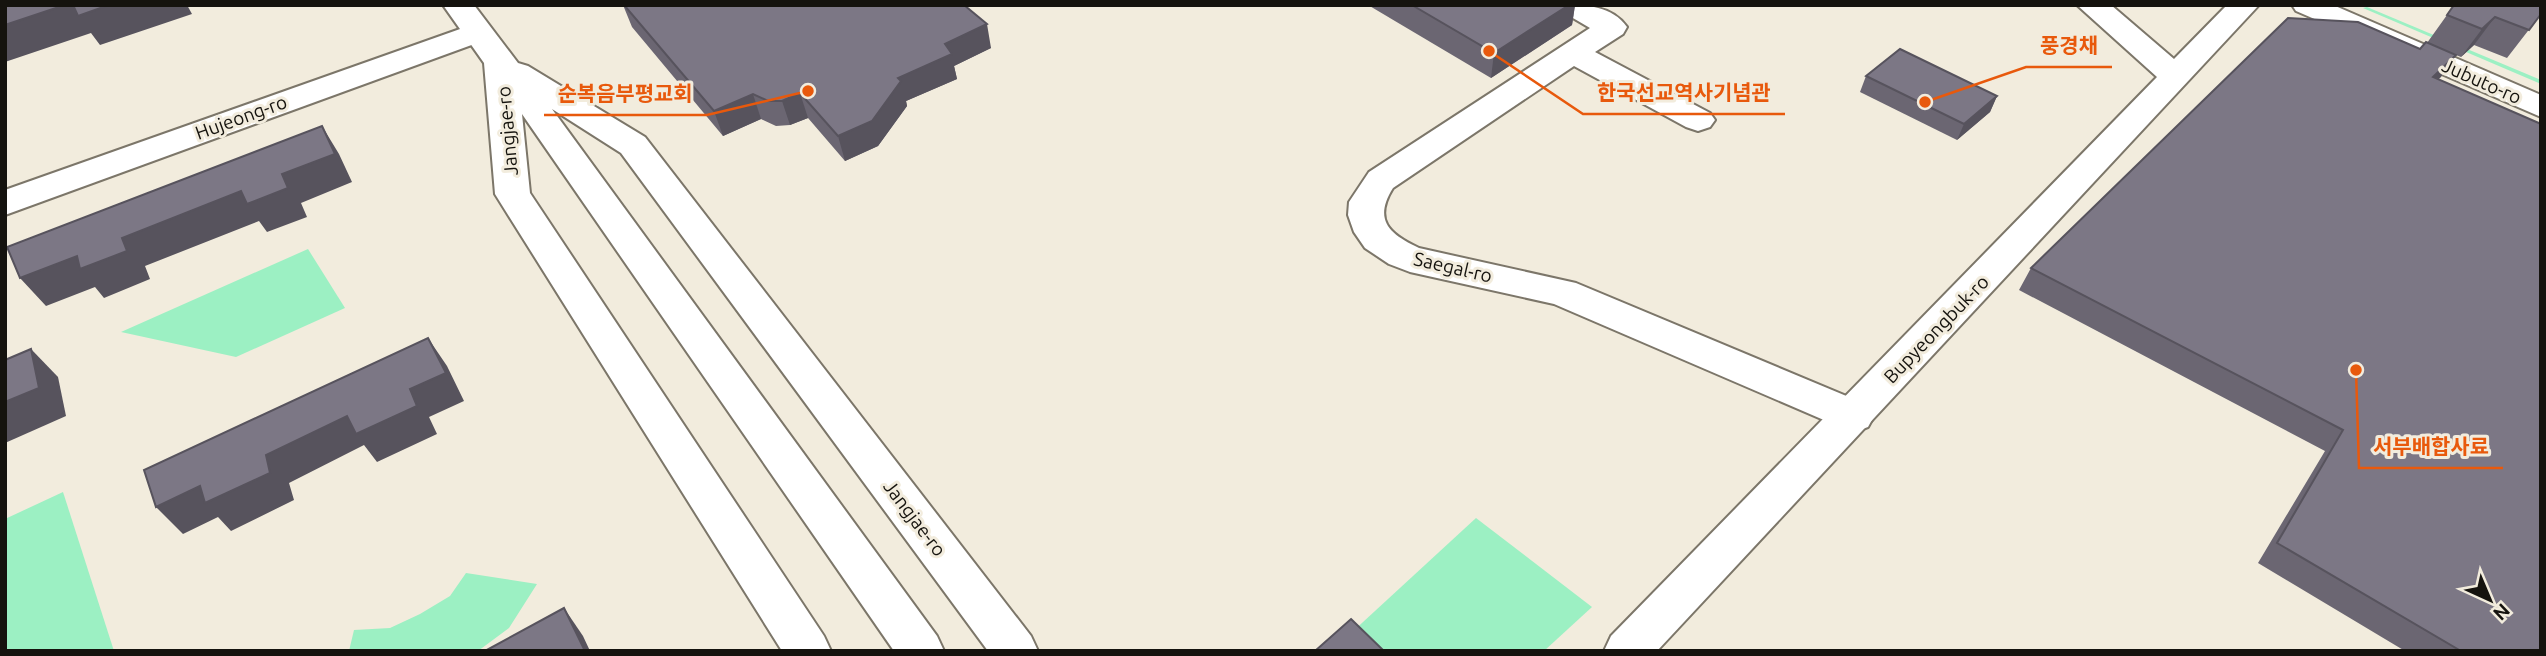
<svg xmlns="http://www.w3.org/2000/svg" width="2546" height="656" font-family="Ubuntu,'Noto Sans KR',sans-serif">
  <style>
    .green { fill: #9cf0c3 }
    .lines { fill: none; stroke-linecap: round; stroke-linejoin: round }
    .street-casing { stroke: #7c7669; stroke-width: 4 }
    .secondary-casing { stroke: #7c7669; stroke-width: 4 }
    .street { fill: #fff; fill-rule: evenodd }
    .secondary { fill: #fff; fill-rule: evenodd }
    .wall { fill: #6b6672 }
    .shaded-wall { fill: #57535d }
    .building { fill: #7c7785; stroke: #57535d; stroke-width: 2 }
    .labels { text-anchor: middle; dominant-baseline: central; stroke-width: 6; stroke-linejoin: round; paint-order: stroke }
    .street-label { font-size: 19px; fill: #15130e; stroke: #f2ecdd }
    .leader { fill: none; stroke: #e8590c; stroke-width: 2.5 }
    .callout-dot { fill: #e8590c; stroke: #f2ecdd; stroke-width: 2.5 }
    .callout-label { font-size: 21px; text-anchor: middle; font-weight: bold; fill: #e8590c; stroke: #f2ecdd; stroke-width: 6; stroke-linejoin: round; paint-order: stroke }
  </style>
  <rect width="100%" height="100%" fill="#f2ecdd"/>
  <g class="green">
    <path d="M2367 7 2541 80V84L2363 8Z"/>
    <path d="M308 249 345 308 236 357 121 332Z"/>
    <path d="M63 492 114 651H5V519Z"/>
    <path d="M1476 518 1592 607 1544 651H1368L1350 634Z"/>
    <path d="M466 573 537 584 509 628 478 651H349L354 630 390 628 420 614 450 596Z"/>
  </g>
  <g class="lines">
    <g class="street-casing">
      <g id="street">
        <path d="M1557 5C1582 5 1611 4 1627 27L1623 34 1595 52 1710 113 1715 120 1710 127 1698 131 1686 127 1574 66 1393 188C1373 220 1389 234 1419 248L1576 283 1868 405 1874 416 1868 427 1854 432 1840 427 1554 304 1410 272 1389 264 1365 248 1354 232 1348 215 1349 202 1369 172 1590 28 1561 11Z"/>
        <path d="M477 23 488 25 493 32 488 39 5 215V190Z"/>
      </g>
    </g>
    <g class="secondary-casing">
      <g id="secondary">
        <path d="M443 5H474L518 63 528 66 645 137 1031 636 1038 651H988L621 153 552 109 937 636 944 651H894L522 114 530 193 824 636 831 651H782L495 194 484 63Z"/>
        <path d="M2077 5H2111L2174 59 2227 5H2259L1657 651H1604L1611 636 2157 77Z"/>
        <path d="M2292 5H2333L2541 95V117L2296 11Z"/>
      </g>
    </g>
    <use href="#street" class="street"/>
    <use href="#secondary" class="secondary"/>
  </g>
  <g class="wall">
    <path d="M623 5H964L991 48 954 66 957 79 906 101 907 106 878 146 845 161 808 118 790 125 776 126 761 119 723 136 632 27Z"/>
    <path d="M1368 5H1575L1572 25 1491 78Z"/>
    <path d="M2541 14 2507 58 2474 45 2461 57 2456 55 2438 79 2541 651H2405L2258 563 2325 451 2019 290 2031 268 2420 49 2427 43 2447 15Z"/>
    <path d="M1866 76 1997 96 1990 112 1957 140 1860 92Z"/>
  </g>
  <g class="shaded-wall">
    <path d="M65 5H187L192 14 100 45 91 33 5 62V25Z"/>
    <path d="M1569 5H1575L1572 25 1491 78 1494 53Z"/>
    <path d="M2495 17 2474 45 2461 57 2482 29Z"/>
    <path d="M987 24 991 48 954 66 957 79 906 101 907 106 878 146 845 161 838 136 898 78 945 44Z"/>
    <path d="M2456 55 2441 77 2418 98 2433 77Z"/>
    <path d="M800 93 808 118 790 125 782 101Z"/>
    <path d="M753 94 761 119 723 136 714 111Z"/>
    <path d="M1997 96 1990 112 1957 140 1964 124Z"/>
    <path d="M322 126 339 154 352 182 301 203 307 217 267 232 259 221 145 266 150 279 104 298 95 287 46 306 20 278 282 174Z"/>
    <path d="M428 338 447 366 464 401 429 417 437 434 377 462 364 445 289 483 294 500 231 531 218 517 183 534 156 507 347 416 410 389Z"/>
    <path d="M31 349 58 377 66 416 5 443V402Z"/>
    <path d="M564 608 583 636 590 651H585Z"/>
  </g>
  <g class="building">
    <path d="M5 5H65L5 25Z"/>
    <path d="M73 5H109L78 16Z"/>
    <path d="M624 5H964L987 24 945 44 952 54 898 78 901 81 872 121 838 136 800 93 782 101H768L753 94 714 111Z"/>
    <path d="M1412 5H1569L1494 53Z"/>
    <path d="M2454 5H2541V14L2529 30 2495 17 2482 29 2447 15Z"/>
    <path d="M2288 18 2358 22 2420 49 2426 42 2456 55 2433 77 2541 124V651H2461L2277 543 2343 430 2031 268Z"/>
    <path d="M1900 49 1997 96 1964 124 1866 76Z"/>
    <path d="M322 126 335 154 282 174 288 188 247 204 241 191 122 238 127 251 80 269 77 256 20 278 7 247Z"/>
    <path d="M428 338 446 373 410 389 417 406 356 434 347 416 266 455 270 473 205 503 200 486 156 507 144 470Z"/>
    <path d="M31 349 39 388 5 402V360Z"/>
    <path d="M564 608 585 651H485Z"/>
    <path d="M1351 619 1384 651H1315Z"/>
  </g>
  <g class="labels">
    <g class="street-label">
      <text transform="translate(2482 81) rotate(24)">Jubuto-ro</text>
      <text transform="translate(241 117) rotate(-20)">Hujeong-ro</text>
      <text transform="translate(507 131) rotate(-95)">Jangjae-ro</text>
      <text transform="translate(1453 267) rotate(13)">Saegal-ro</text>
      <text transform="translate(1936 329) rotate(-46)">Bupyeongbuk-ro</text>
      <text transform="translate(915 518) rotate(53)">Jangjae-ro</text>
    </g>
  </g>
  <path class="leader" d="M1925 102L2026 67H2112M1489 51L1583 114H1785M808 91L707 115H544M2356 370L2359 468H2503"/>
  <g class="callout-dot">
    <circle cx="1925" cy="102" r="7"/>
    <circle cx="1489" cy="51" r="7"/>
    <circle cx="808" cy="91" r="7"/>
    <circle cx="2356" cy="370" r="7"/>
  </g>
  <g class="callout-label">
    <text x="2069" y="53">풍경채</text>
    <text x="1684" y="100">한국선교역사기념관</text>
    <text x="625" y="101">순복음부평교회</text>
    <text x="2431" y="454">서부배합사료</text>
  </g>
  <rect width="2546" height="656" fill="none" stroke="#15130e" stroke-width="14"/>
  <g transform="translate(2490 600) rotate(136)" stroke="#f2ecdd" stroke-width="5" paint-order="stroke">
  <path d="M0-5L12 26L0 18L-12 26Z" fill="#15130e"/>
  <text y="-10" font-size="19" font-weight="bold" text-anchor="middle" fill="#15130e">N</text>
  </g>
</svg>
